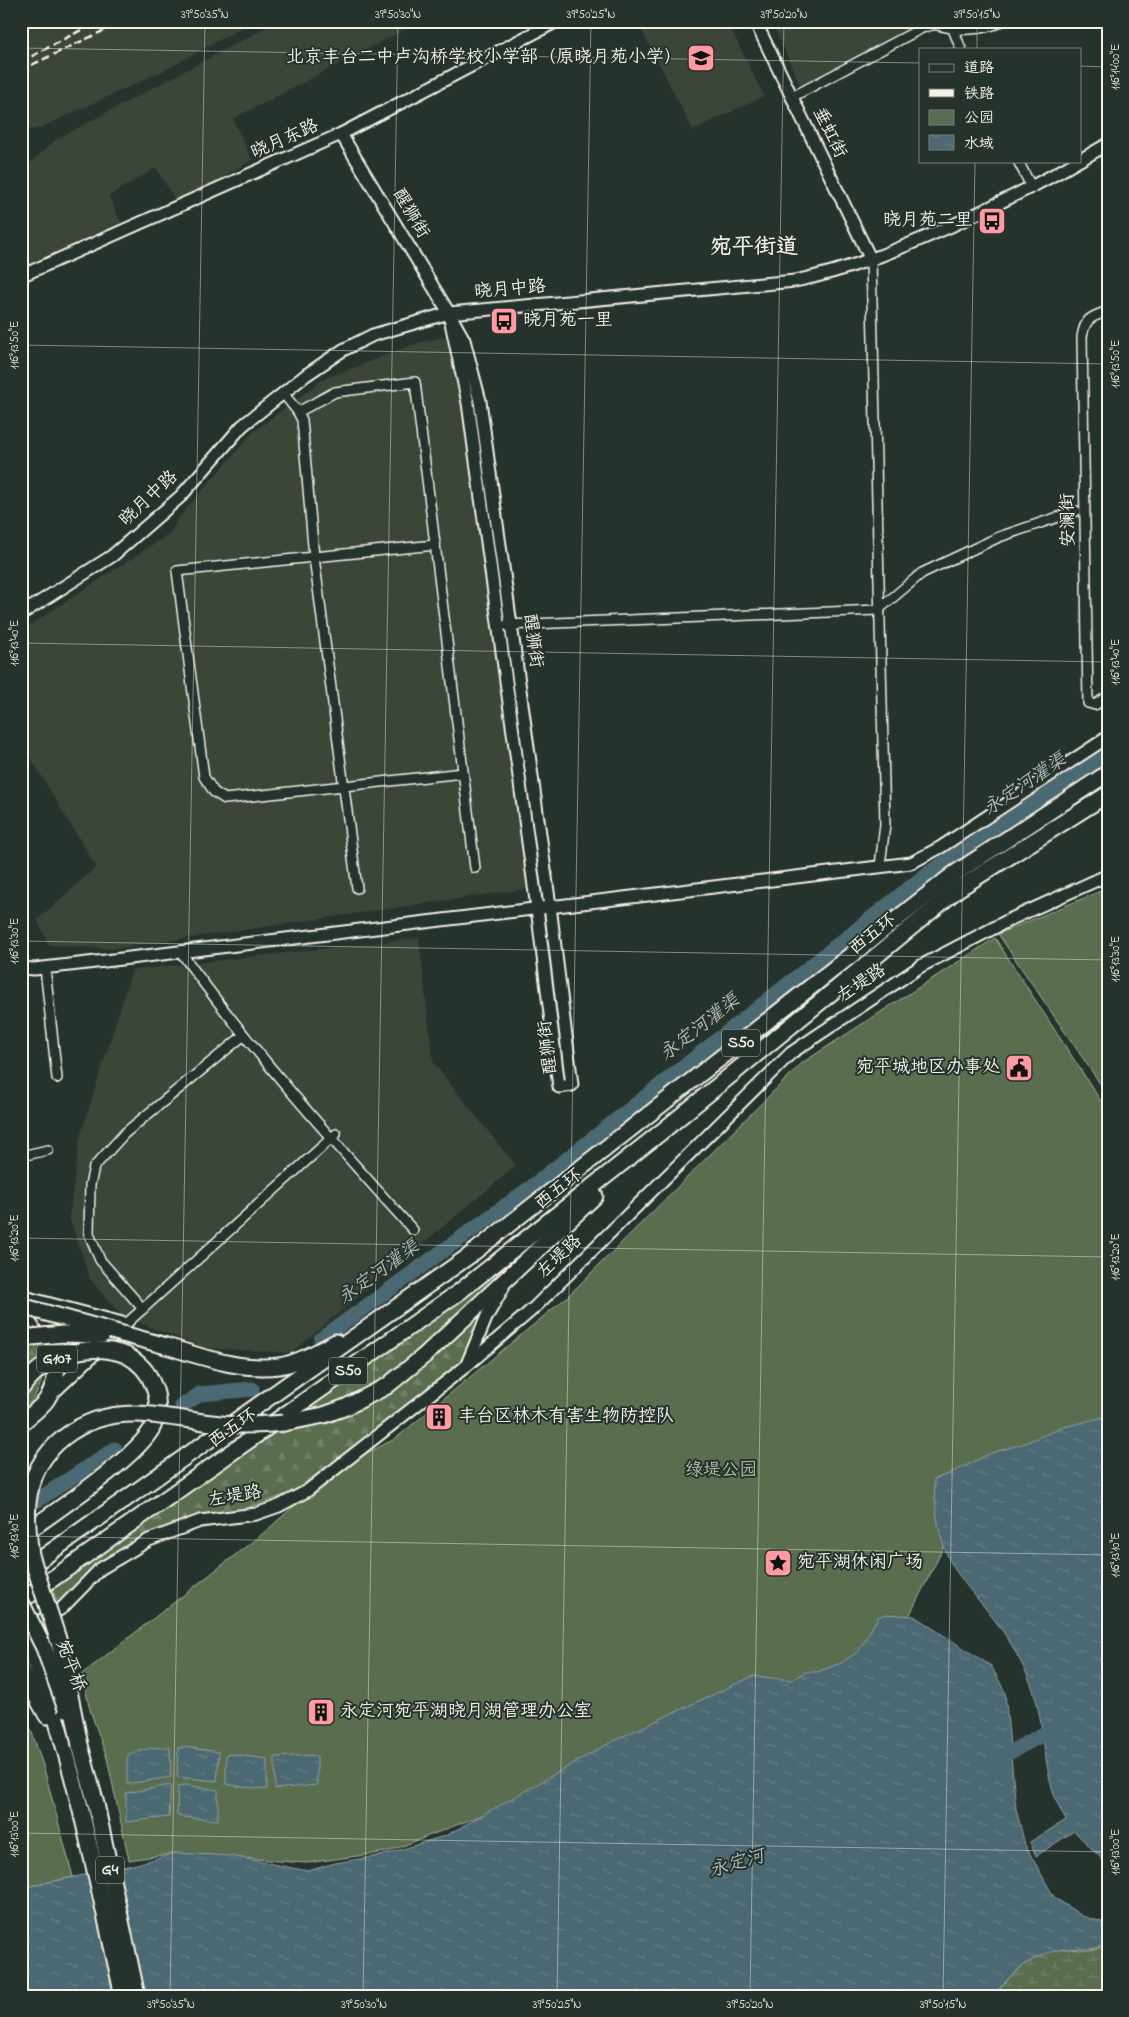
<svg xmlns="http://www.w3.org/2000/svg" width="1129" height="2017" font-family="'Indie Flower','LXGW WenKai TC',sans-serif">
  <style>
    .built { fill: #3a4439 }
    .forest { fill: url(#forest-firs); stroke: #a7af9c }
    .wetland { fill: url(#wetland-marsh); stroke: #a7af9c }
    .green { fill: #5a6d50; stroke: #a7af9c }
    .water { fill: url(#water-ripples); stroke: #8f9fa1 }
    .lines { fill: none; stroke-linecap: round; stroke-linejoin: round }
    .river { stroke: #4c6972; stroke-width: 15 }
    .street-casing { stroke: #f4f1e8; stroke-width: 12 }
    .secondary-casing { stroke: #f4f1e8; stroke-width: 15 }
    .highway-casing { stroke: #f4f1e8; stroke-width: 19 }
    .street { stroke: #26332d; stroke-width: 9 }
    .secondary { stroke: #26332d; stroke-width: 11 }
    .highway { stroke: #26332d; stroke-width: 15 }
    .rail { stroke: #f4f1e8; stroke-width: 2.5; stroke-dasharray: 8 4; stroke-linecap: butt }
    .highway-bridge-casing { stroke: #f4f1e8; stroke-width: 19; stroke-linecap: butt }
    .highway-bridge { stroke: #26332d; stroke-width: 15 }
    .ticks { fill: none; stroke: #f4f1e8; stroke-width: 1; stroke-opacity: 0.45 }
    .labels { text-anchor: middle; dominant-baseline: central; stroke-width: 4; stroke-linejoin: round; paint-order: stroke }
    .shield { fill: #26332d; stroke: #b6b8b0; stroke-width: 1 }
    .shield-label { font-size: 16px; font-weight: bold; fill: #f4f1e8 }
    .poi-label { font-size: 18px; fill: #f4f1e8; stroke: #26332d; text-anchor: start }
    .street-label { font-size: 18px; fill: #f4f1e8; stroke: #26332d }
    .park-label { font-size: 18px; fill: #b6bcab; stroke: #26332d }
    .water-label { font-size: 19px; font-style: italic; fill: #b1bbb9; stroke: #26332d }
    .district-label { font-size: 22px; font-weight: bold; fill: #f4f1e8; stroke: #26332d }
    .neatline { fill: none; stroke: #f4f1e8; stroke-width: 2 }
    .ticks-label { font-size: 12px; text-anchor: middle; fill: #f4f1e8 }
  </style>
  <defs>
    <pattern id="forest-firs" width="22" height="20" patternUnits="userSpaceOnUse" patternTransform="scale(1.25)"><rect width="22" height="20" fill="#5a6d50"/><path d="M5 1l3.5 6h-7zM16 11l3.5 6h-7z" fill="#728269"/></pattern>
    <pattern id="wetland-marsh" width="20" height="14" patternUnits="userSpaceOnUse" patternTransform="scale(1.25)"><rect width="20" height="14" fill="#5a6d50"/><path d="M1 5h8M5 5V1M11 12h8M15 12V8" fill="none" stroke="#728269"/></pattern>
    <pattern id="water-ripples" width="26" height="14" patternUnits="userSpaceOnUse" patternTransform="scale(1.25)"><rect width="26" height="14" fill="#4c6972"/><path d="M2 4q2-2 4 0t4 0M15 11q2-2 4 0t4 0" fill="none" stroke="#667f86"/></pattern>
  </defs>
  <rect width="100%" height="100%" fill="#26332d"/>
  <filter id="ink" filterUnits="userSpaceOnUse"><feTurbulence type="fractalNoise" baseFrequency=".02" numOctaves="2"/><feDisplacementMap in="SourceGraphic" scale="10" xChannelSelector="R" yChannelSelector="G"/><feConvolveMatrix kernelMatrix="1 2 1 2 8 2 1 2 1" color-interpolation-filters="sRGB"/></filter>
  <g filter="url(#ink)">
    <g class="built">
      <path d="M21 21H254L165 70 40 128 21 131Z"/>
      <path d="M278 21H421L233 119 252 160 177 203 156 168 109 196 122 225 21 271V171L57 139Z"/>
      <path d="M637 21H727L764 96 693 130Z"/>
      <path d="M771 21H927L802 88Z"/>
      <path d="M469 331 546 886 112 949 49 945 37 920 96 867 21 742V631L170 533 179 517 253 432 322 380 414 344Z"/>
      <path d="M419 938 433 1062 516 1166 291 1353 205 1348 121 1316 90 1279 69 1217 80 1137 132 970Z"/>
    </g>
    <g class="forest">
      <path d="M499 1269 483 1313 458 1367 300 1490 244 1509 197 1516 154 1533 59 1606 52 1588 261 1443Z"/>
      <path d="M21 1315C53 1345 51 1383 21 1414Z"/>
    </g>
    <path class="wetland" d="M1108 1937V1996H993C1012 1973 1032 1954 1063 1949 1076 1948 1090 1954 1102 1946 1104 1944 1107 1938 1108 1937Z"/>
    <g class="green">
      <path d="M1108 888V1095L998 934Z"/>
      <path d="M995 938 1108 1112V1451L972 1491 901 1632 788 1704 650 1750 387 1852 306 1863 176 1853 129 1860 107 1758 90 1710 82 1674 266 1531 337 1468 395 1439 567 1297 802 1063Z"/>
      <path d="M28 1721 43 1765 73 1877 21 1888V1725Z"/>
    </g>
    <g class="water">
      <path d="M1108 1416V1865L1074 1831 1036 1856 1030 1842 1066 1820C1040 1778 1048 1729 1031 1684 1020 1657 1005 1632 986 1609 973 1593 957 1576 948 1557 937 1532 935 1506 934 1479L949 1474 991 1453 1022 1444 1064 1427Z"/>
      <path d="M885 1614 914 1616 991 1666 1005 1692 1016 1809 1025 1845 1054 1897 1082 1916 1102 1922 1107 1937 1102 1946C1084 1952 1080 1947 1064 1949 1033 1953 1011 1973 993 1996H21V1888L137 1864 176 1853 231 1856 308 1871 335 1863 384 1855 447 1835 615 1740 753 1676 791 1680 805 1672H817L841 1663 859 1651 878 1617Z"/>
      <path d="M170 1747 171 1777 127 1784V1758L129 1754 152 1748Z"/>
      <path d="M184 1747 219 1752 217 1781 177 1777 178 1748Z"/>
      <path d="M229 1754 267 1759V1789L243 1787 226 1784V1755Z"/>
      <path d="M313 1755 317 1757V1785L275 1789V1757Z"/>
      <path d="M171 1785 169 1817 126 1822V1793Z"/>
      <path d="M185 1785 218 1790V1820L182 1817 177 1814 178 1786Z"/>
    </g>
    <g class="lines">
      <g class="river">
        <path d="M321 1339 533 1186 926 875 1108 754"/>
        <path d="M182 1406 200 1394 252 1389"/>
        <path d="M21 1511 115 1449"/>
        <path d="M992 1762 1060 1725"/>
      </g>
      <g class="street-casing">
        <g id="street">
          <path d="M953 29 961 49"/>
          <path d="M792 97 922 28C939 22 936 26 952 28 966 31 990 28 1002 21"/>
          <path d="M1018 161 1032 188"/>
          <path d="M871 260 885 824 880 866"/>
          <path d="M1108 311C1091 317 1085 318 1082 337L1088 703 1095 705 1108 696"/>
          <path d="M283 393 298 412 335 392 415 382 475 868"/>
          <path d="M298 412 302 420 314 557 435 545"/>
          <path d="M506 625 878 610 922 573 999 537 1076 511"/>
          <path d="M357 888 314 557 177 571 204 777 214 792 225 799 463 773"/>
          <path d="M180 951C251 1050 332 1140 413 1230"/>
          <path d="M45 968 57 1078"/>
          <path d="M21 1156 48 1150"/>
          <path d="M143 1309 100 1260 89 1234 90 1185 94 1167 125 1133 244 1035"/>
          <path d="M126 1324 336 1134"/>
        </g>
      </g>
      <g class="secondary-casing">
        <g id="secondary">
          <path d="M755 21 871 260"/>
          <path d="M341 134 449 313 464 340 480 401 550 906 572 1085 559 1087 537 908 468 403 449 313"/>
          <path d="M1080 160 1108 144"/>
          <path d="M21 276 341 134 557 21"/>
          <path d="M21 614 112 556 181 496 242 426 306 375 343 350 373 335 449 313 795 281C850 270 899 249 949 227 993 206 1036 186 1078 161"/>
          <path d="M21 968 34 969 105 961 911 863 941 847 1108 737"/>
          <path d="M28 1298 126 1324"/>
          <path d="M467 1364 487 1316 503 1288"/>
          <path d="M51 1395 126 1324"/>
          <path d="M27 1629 62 1608 100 1569 149 1540 200 1521 256 1514 279 1506 307 1491 465 1367 534 1308 791 1053 921 966 1011 919 1108 875"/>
        </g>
      </g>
      <g class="highway-casing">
        <g id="highway">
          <path d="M21 1297C28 1298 32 1303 37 1308 60 1330 63 1372 47 1399 41 1408 29 1416 21 1424"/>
          <path d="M166 1346C203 1357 240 1371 279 1366 299 1363 318 1351 336 1342"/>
          <path d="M284 1423 324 1415 346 1407 387 1386 425 1355 595 1196"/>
          <path d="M21 1536C51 1514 140 1456 153 1426 158 1413 159 1398 153 1385 148 1371 139 1362 126 1355"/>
          <path d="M21 1573 469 1256 954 874 1108 773"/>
          <path d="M21 1601 459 1292 665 1129 958 889 1108 794"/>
          <path d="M21 1633C48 1683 63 1740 77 1795 94 1862 108 1929 123 1996"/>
          <path d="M21 1669 47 1716"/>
          <path d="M80 1745 96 1804 137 1996"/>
        </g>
      </g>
      <use href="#street" class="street"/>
      <use href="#secondary" class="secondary"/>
      <use href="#highway" class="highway"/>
      <g class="rail">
        <path d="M21 62 98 21"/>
        <path d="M21 70 124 21"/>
      </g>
      <g class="highway-bridge-casing">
        <g id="highway-bridge">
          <path d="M21 1306 166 1346"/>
          <path d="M21 1338 63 1334 102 1335"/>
          <path d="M21 1389C44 1355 88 1341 126 1355"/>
          <path d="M28 1546 59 1642 80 1745"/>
          <path d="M31 1556C29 1539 26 1520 28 1503 34 1447 82 1413 137 1414 164 1415 192 1421 220 1424 241 1426 262 1425 284 1423"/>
          <path d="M21 1602 44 1648 66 1709"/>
        </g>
      </g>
      <use href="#highway-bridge" class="highway-bridge"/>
    </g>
  </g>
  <path class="ticks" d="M21 48 920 63M977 49V21M1080 66 1108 67M21 345 1108 364M21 643 1108 662M21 941 1108 960M21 1238 1108 1257M21 1536 1108 1555M21 1833 1108 1852M170 1996 205 21M363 1996 398 21M557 1996 591 21M750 1996 784 21M943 1996 975 161"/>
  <defs>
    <g id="school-square" transform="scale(1.4375)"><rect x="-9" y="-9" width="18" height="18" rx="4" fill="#ff9aa2" stroke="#26332d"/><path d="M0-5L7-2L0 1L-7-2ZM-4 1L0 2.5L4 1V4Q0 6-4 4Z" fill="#111"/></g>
    <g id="bus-square" transform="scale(1.4375)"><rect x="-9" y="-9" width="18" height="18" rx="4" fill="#ff9aa2" stroke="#26332d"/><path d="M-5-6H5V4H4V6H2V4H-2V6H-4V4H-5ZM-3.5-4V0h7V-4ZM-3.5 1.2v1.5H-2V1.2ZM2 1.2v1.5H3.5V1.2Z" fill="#111"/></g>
    <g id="civic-square" transform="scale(1.4375)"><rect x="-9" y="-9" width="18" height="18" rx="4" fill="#ff9aa2" stroke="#26332d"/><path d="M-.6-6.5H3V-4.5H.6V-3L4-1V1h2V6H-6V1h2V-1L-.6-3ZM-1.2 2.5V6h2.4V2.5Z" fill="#111"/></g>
    <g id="building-square" transform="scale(1.4375)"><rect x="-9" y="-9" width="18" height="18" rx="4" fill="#ff9aa2" stroke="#26332d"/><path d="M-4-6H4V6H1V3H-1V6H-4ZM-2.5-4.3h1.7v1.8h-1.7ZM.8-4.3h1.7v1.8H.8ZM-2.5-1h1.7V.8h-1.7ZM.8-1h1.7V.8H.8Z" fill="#111"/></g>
    <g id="sight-square" transform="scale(1.4375)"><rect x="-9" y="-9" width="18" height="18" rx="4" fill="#ff9aa2" stroke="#26332d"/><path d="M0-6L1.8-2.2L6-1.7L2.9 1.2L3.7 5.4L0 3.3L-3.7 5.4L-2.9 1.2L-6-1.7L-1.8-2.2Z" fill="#111"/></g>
  </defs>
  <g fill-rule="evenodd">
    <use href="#school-square" x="701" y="58"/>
    <use href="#bus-square" x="992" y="221"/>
    <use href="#bus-square" x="504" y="321"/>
    <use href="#civic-square" x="1019" y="1068"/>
    <use href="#building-square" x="439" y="1417"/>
    <use href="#sight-square" x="778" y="1563"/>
    <use href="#building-square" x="321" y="1712"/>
  </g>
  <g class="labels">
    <g class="shield">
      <rect x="722" y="1029.5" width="38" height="27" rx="4"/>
      <rect x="37" y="1345.5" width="40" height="27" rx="4"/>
      <rect x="329" y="1357.5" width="38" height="27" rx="4"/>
      <rect x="96" y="1856.5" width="28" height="27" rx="4"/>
    </g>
    <g class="shield-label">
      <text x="741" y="1043">S50</text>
      <text x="57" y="1359">G107</text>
      <text x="348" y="1371">S50</text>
      <text x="110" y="1870">G4</text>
    </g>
    <g class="poi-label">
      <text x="682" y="58" text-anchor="end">北京丰台二中卢沟桥学校小学部（原晓月苑小学）</text>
      <text x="973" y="221" text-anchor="end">晓月苑二里</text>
      <text x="523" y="321">晓月苑一里</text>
      <text x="1000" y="1068" text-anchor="end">宛平城地区办事处</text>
      <text x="458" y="1417">丰台区林木有害生物防控队</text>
      <text x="797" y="1563">宛平湖休闲广场</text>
      <text x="340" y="1712">永定河宛平湖晓月湖管理办公室</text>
    </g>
    <g class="street-label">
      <text transform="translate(829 133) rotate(64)">垂虹街</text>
      <text transform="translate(285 140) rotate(-24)">晓月东路</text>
      <text transform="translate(410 214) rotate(59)">醒狮街</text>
      <text transform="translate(510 290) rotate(-5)">晓月中路</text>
      <text transform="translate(149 499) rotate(-43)">晓月中路</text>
      <text transform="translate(1069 520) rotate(-91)">安澜街</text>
      <text transform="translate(532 641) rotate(82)">醒狮街</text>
      <text transform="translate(873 935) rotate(-39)">西五环</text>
      <text transform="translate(862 984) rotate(-34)">左堤路</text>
      <text transform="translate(549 1047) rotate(-97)">醒狮街</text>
      <text transform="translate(559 1190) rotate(-38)">西五环</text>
      <text transform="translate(560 1257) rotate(-44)">左堤路</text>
      <text transform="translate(233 1429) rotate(-35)">西五环</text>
      <text transform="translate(235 1497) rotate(-10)">左堤路</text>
      <text transform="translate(70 1666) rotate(69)">宛平桥</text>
    </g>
    <g class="park-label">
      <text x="721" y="1471">绿堤公园</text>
    </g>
    <g class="water-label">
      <text transform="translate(1025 785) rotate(-34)">永定河灌渠</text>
      <text transform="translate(700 1028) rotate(-38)">永定河灌渠</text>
      <text transform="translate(379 1273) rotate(-36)">永定河灌渠</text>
      <text transform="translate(737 1864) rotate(-16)">永定河</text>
    </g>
    <g class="district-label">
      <text x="754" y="248">宛平街道</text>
    </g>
  </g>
  <rect width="1129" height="2017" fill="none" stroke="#26332d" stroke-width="55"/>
  <rect x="919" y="48" width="162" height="115" fill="#26332d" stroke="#787f78"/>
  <rect x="929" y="64" width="25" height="8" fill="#26332d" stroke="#787f78"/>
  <text x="964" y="72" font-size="15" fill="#f4f1e8">道路</text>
  <rect x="929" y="89" width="25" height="8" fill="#f4f1e8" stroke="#787f78"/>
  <text x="964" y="98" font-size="15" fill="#f4f1e8">铁路</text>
  <rect x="929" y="110" width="25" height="15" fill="#5a6d50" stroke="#787f78"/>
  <text x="964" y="122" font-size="15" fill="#f4f1e8">公园</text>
  <rect x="929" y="135" width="25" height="15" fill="url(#water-ripples)" stroke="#787f78"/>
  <text x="964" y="148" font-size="15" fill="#f4f1e8">水域</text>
  <rect x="28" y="28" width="1074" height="1962" class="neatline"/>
  <g class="ticks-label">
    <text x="205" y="18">39°50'35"N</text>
    <text x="398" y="18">39°50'30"N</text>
    <text x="591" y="18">39°50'25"N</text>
    <text x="784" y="18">39°50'20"N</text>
    <text x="977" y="18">39°50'15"N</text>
    <text transform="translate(1115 67) rotate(-90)" y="4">116°14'00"E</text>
    <text transform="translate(14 345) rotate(-90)" y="4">116°13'50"E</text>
    <text transform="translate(1115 364) rotate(-90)" y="4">116°13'50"E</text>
    <text transform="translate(14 643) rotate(-90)" y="4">116°13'40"E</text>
    <text transform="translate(1115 662) rotate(-90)" y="4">116°13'40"E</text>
    <text transform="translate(14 941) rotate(-90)" y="4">116°13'30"E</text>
    <text transform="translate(1115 959) rotate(-90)" y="4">116°13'30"E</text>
    <text transform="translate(14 1238) rotate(-90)" y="4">116°13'20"E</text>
    <text transform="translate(1115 1257) rotate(-90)" y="4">116°13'20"E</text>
    <text transform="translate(14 1536) rotate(-90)" y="4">116°13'10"E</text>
    <text transform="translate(1115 1555) rotate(-90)" y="4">116°13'10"E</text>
    <text transform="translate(14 1834) rotate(-90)" y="4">116°13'00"E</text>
    <text transform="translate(1115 1852) rotate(-90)" y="4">116°13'00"E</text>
    <text x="171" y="2008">39°50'35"N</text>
    <text x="364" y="2008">39°50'30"N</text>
    <text x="557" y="2008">39°50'25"N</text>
    <text x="750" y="2008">39°50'20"N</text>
    <text x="943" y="2008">39°50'15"N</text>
  </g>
</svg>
